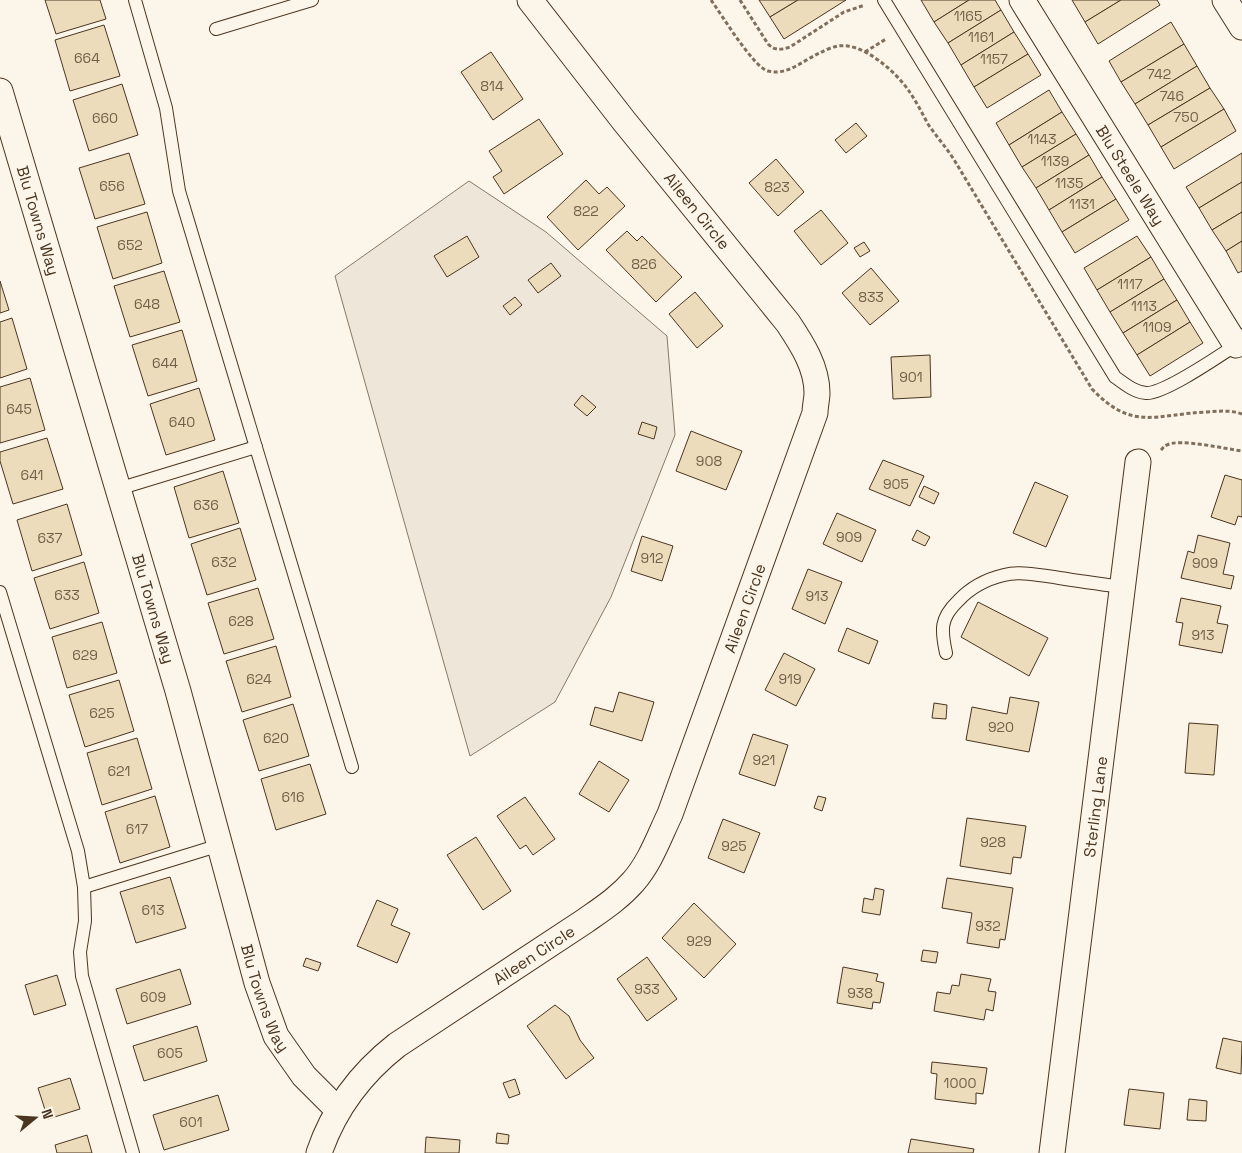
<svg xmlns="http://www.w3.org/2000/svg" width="1242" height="1153" font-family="'Space Grotesk',sans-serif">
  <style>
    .green { fill: #ede6d9; stroke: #887966 }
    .building { fill: #ecdcbc; stroke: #4a3520 }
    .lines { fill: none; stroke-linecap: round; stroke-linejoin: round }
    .lane-casing { stroke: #4a3520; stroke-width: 14 }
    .street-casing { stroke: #4a3520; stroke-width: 27 }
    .path { stroke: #7f6f5c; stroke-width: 3; stroke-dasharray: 4 2.5; stroke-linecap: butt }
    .lane { stroke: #fbf6e9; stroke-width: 12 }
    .street { stroke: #fbf6e9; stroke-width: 25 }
    .labels { text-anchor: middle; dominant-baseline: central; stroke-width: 4; stroke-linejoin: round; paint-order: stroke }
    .number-label { font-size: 14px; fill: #725f47 }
    .street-label { font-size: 16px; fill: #4a3520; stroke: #fbf6e9 }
  </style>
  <rect width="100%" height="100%" fill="#fbf6e9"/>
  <path class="green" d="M469 181 546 232 667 336 675 435 611 597 555 702 470 756 335 276Z"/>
  <g class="building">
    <path d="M45 0H100L106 19 56 34Z"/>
    <path d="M759 0H798L770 17Z"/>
    <path d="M798 0H846L784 39 770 17Z"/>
    <path d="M921 0H969L934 22Z"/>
    <path d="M969 0H995L1001 10 948 43 934 22Z"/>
    <path d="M1072 0H1121L1085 22Z"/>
    <path d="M1121 0H1157L1160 5 1098 44 1085 22Z"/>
    <path d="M1001 10 1014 32 961 65 948 43Z"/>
    <path d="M1171 22 1184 44 1121 82 1109 61Z"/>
    <path d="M104 25 120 76 70 91 55 40Z"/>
    <path d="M1014 32 1028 54 974 87 961 65Z"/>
    <path d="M1184 44 1197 66 1135 104 1121 82Z"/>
    <path d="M491 52 523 99 493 120 461 72Z"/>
    <path d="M1028 54 1041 75 987 108 974 87Z"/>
    <path d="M1197 66 1210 88 1148 125 1135 104Z"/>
    <path d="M122 84 138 135 89 151 73 100Z"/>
    <path d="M1210 88 1224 109 1161 147 1148 125Z"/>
    <path d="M1049 90 1062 112 1009 145 996 123Z"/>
    <path d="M1224 109 1236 131 1174 169 1161 147Z"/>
    <path d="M1062 112 1076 134 1022 167 1009 145Z"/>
    <path d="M539 119 563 154 504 194 493 177 502 171 489 151Z"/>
    <path d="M856 123 867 136 846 153 835 140Z"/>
    <path d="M1076 134 1089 155 1036 188 1022 167Z"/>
    <path d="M129 153 145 204 95 219 79 168Z"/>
    <path d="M1242 153V182L1199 208 1186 187Z"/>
    <path d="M1089 155 1102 177 1049 210 1036 188Z"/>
    <path d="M776 159 804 192 778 216 749 183Z"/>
    <path d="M1102 177 1116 199 1062 232 1049 210Z"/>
    <path d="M586 180 599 194 607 187 625 206 578 250 547 217Z"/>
    <path d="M1242 182V212L1212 230 1199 208Z"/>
    <path d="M1116 199 1129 220 1075 253 1062 232Z"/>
    <path d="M821 210 848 243 821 265 794 231Z"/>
    <path d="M147 212 162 263 113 279 97 227Z"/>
    <path d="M1242 212V241L1226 251 1212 230Z"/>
    <path d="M627 231 637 241 642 236 682 277 656 302 606 250Z"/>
    <path d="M467 236 479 257 447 277 434 256Z"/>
    <path d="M1137 236 1151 257 1097 290 1084 268Z"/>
    <path d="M1242 241V271L1238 273 1226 251Z"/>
    <path d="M864 242 870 251 860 257 854 248Z"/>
    <path d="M1151 257 1164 279 1110 312 1097 290Z"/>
    <path d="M551 263 561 276 538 293 528 280Z"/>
    <path d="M871 268 899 301 870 325 842 293Z"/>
    <path d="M164 271 180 322 130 337 114 286Z"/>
    <path d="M1164 279 1177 300 1123 333 1110 312Z"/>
    <path d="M0 281 9 310 0 313Z"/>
    <path d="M695 292 723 326 697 348 669 314Z"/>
    <path d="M515 297 522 305 510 315 503 306Z"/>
    <path d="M1177 300 1190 322 1137 355 1123 333Z"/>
    <path d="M12 318 27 369 0 378V322Z"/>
    <path d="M1190 322 1203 343 1150 376 1137 355Z"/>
    <path d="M182 330 197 381 148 396 132 345Z"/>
    <path d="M930 355 931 397 893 399 891 357Z"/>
    <path d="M30 378 45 430 0 443V387Z"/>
    <path d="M199 388 215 440 166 455 150 404Z"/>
    <path d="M582 395 596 407 587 416 574 405Z"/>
    <path d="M642 422 657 427 654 439 638 434Z"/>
    <path d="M691 431 742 451 726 490 676 471Z"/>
    <path d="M47 438 63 489 13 504 0 461V452Z"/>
    <path d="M883 460 924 476 910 506 869 489Z"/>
    <path d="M223 471 239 523 189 538 174 487Z"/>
    <path d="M1225 475 1242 480V517L1238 516 1235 525 1211 517Z"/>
    <path d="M1035 482 1068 496 1046 547 1013 533Z"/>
    <path d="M924 486 939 493 934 504 919 497Z"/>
    <path d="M67 504 82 555 32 571 17 520Z"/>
    <path d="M837 513 876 530 862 562 823 544Z"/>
    <path d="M240 528 256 580 207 595 191 544Z"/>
    <path d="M917 530 930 537 925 546 912 540Z"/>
    <path d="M1198 535 1230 543 1223 574 1234 576 1231 589 1181 578 1188 551 1194 553Z"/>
    <path d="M642 536 673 546 662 581 631 571Z"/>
    <path d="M84 562 99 613 50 629 34 578Z"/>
    <path d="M808 569 842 582 825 624 792 609Z"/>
    <path d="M258 588 274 639 224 654 208 603Z"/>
    <path d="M1181 598 1221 606 1217 623 1228 625 1222 653 1179 645 1183 623 1176 622Z"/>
    <path d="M978 602 1048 638 1029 676 961 637Z"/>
    <path d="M102 622 117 673 67 688 52 637Z"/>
    <path d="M847 628 878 641 869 664 838 651Z"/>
    <path d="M276 646 291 697 242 712 226 661Z"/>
    <path d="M784 653 815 669 796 706 765 690Z"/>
    <path d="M119 680 134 731 85 747 69 695Z"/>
    <path d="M619 692 654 702 642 741 590 725 595 707 613 712Z"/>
    <path d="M1010 697 1039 702 1029 752 966 740 972 707 1007 714Z"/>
    <path d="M934 703 947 705 946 719 932 718Z"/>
    <path d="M293 704 309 756 259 771 243 720Z"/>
    <path d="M1189 723 1218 725 1214 775 1185 773Z"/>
    <path d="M753 734 788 745 775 786 739 774Z"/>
    <path d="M137 738 152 789 102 805 87 753Z"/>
    <path d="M599 761 629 780 609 812 579 794Z"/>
    <path d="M310 764 326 814 276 830 261 779Z"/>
    <path d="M155 796 170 847 120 863 105 812Z"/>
    <path d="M818 796 826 798 822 811 814 808Z"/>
    <path d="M525 797 555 839 533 855 526 845 520 849 497 816Z"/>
    <path d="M967 818 1026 826 1021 858 1013 857 1011 874 960 866Z"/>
    <path d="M723 819 760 833 744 873 708 858Z"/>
    <path d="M476 837 511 891 483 910 447 855Z"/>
    <path d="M170 877 186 928 136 943 120 892Z"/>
    <path d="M947 878 1013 888 1005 940 1000 939 999 948 967 943 972 913 942 908Z"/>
    <path d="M875 888 884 890 880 915 862 912 864 898 873 900Z"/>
    <path d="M377 900 398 909 391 925 410 933 397 963 357 946Z"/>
    <path d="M694 903 736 944 704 978 662 938Z"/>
    <path d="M923 950 938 952 936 963 921 961Z"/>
    <path d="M647 957 677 999 647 1021 617 979Z"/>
    <path d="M306 958 321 963 318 971 303 966Z"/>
    <path d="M843 967 878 974 876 981 884 983 880 1003 873 1002 872 1009 837 1003Z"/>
    <path d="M180 969 191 1004 127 1024 116 989Z"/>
    <path d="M961 974 991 979 988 991 996 992 993 1011 986 1009 984 1020 934 1011 937 992 950 994 952 985 959 986Z"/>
    <path d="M57 975 66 1005 34 1015 25 985Z"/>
    <path d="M555 1005 569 1016 580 1040 594 1058 566 1079 527 1026Z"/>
    <path d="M197 1026 207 1061 144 1081 133 1046Z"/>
    <path d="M1223 1038 1242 1042 1241 1074 1216 1068Z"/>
    <path d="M932 1062 987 1068 983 1094 976 1093V1104L935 1099 937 1074 931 1073Z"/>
    <path d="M70 1078 80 1109 48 1119 38 1088Z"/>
    <path d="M515 1079 520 1094 509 1098 503 1083Z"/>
    <path d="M1129 1089 1164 1093 1160 1129 1124 1125Z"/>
    <path d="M218 1095 229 1130 164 1150 153 1115Z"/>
    <path d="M1189 1099 1207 1101 1206 1121 1187 1120Z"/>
    <path d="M497 1133 509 1135 508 1144 496 1143Z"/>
    <path d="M87 1135 92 1153H57L55 1145Z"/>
    <path d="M426 1137 460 1140 459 1153H425Z"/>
    <path d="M911 1139 974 1149 973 1153H908Z"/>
  </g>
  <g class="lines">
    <g class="lane-casing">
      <g id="lane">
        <path d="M135 0 166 108 179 191 352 767"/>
        <path d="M884 0 1115 377C1125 384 1134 392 1146 393 1164 394 1219 356 1236 345"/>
        <path d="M216 29 312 0"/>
        <path d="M118 489 256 447"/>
        <path d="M0 592 78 851 84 887 85 921 80 952 82 976 133 1153"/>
        <path d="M946 653C941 630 940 618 958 601 970 588 987 579 1004 575 1020 571 1038 575 1054 577 1077 581 1100 584 1122 587"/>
        <path d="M84 887 220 845"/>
      </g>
    </g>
    <g class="street-casing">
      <g id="street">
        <path id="s1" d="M1022 0 1236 345 1242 342"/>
        <path d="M1225 0 1242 27"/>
        <path id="s2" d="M0 91 178 691 257 983 276 1036 304 1076 338 1110"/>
        <path id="s3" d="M319 1153C334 1109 360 1074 397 1045L585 921C602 909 619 898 633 882 650 863 659 837 670 814L815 413C815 406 817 399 817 393 817 367 802 344 788 323L624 121 530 0"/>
        <path id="s4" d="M1052 1153 1138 462"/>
      </g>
    </g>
    <g class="path">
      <path d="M711 0C722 15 753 67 768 71 788 76 803 60 820 53 825 50 832 47 838 46 863 42 896 72 909 91 916 101 922 113 928 124 936 136 945 146 953 158L1092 389C1133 432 1155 414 1207 412 1219 411 1231 410 1242 414"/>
      <path d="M740 0 768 44C775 51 781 50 790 47L844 12 865 5"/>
      <path d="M865 52 886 39"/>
      <path d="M1161 450C1163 448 1164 446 1167 445 1179 438 1226 449 1242 451"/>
    </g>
    <use href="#lane" class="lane"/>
    <use href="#street" class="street"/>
  </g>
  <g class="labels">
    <g class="number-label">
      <text x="968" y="16">1165</text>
      <text x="981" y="37">1161</text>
      <text x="87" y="58">664</text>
      <text x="994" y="59">1157</text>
      <text x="1159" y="74">742</text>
      <text x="492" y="86">814</text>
      <text x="1172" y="96">746</text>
      <text x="1186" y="117">750</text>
      <text x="105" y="118">660</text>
      <text x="1042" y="139">1143</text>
      <text x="1055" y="161">1139</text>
      <text x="1069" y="183">1135</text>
      <text x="112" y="186">656</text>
      <text x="777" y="187">823</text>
      <text x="1082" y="204">1131</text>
      <text x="586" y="211">822</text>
      <text x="130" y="245">652</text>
      <text x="644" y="264">826</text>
      <text x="1130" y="284">1117</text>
      <text x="871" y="297">833</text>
      <text x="147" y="304">648</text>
      <text x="1144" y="306">1113</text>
      <text x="1157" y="327">1109</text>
      <text x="165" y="363">644</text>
      <text x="911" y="377">901</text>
      <text x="19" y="409">645</text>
      <text x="182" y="422">640</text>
      <text x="709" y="461">908</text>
      <text x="32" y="475">641</text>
      <text x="896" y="484">905</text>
      <text x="206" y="505">636</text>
      <text x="849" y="537">909</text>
      <text x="50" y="538">637</text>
      <text x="652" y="558">912</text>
      <text x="224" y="562">632</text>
      <text x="1205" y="563">909</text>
      <text x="67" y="595">633</text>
      <text x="817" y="596">913</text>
      <text x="241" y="621">628</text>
      <text x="1203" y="635">913</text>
      <text x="85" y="655">629</text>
      <text x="259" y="679">624</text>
      <text x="790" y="679">919</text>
      <text x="102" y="713">625</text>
      <text x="1001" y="727">920</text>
      <text x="276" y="738">620</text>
      <text x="764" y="760">921</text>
      <text x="119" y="771">621</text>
      <text x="293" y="797">616</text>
      <text x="137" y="829">617</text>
      <text x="993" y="842">928</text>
      <text x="734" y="846">925</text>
      <text x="153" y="910">613</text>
      <text x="988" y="926">932</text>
      <text x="699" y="941">929</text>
      <text x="647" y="989">933</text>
      <text x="860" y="993">938</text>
      <text x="153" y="997">609</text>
      <text x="170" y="1053">605</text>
      <text x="960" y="1083">1000</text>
      <text x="191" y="1122">601</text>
    </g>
    <g class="street-label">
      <text stroke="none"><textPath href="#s1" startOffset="206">Blu Steele Way</textPath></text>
      <text transform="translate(697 211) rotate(51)">Aileen Circle</text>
      <text stroke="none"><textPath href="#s2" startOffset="135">Blu Towns Way</textPath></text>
      <text stroke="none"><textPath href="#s2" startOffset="540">Blu Towns Way</textPath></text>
      <text stroke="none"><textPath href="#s3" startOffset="719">Aileen Circle</textPath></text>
      <text stroke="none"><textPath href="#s4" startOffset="349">Sterling Lane</textPath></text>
      <text stroke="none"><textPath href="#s3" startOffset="299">Aileen Circle</textPath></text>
      <text stroke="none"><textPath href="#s2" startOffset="945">Blu Towns Way</textPath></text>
    </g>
  </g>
  <g transform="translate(35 1118) rotate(72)" stroke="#fbf6e9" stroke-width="4" paint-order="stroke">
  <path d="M0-4L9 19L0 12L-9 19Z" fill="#4a3520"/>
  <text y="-8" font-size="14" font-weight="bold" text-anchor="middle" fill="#4a3520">N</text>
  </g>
</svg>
